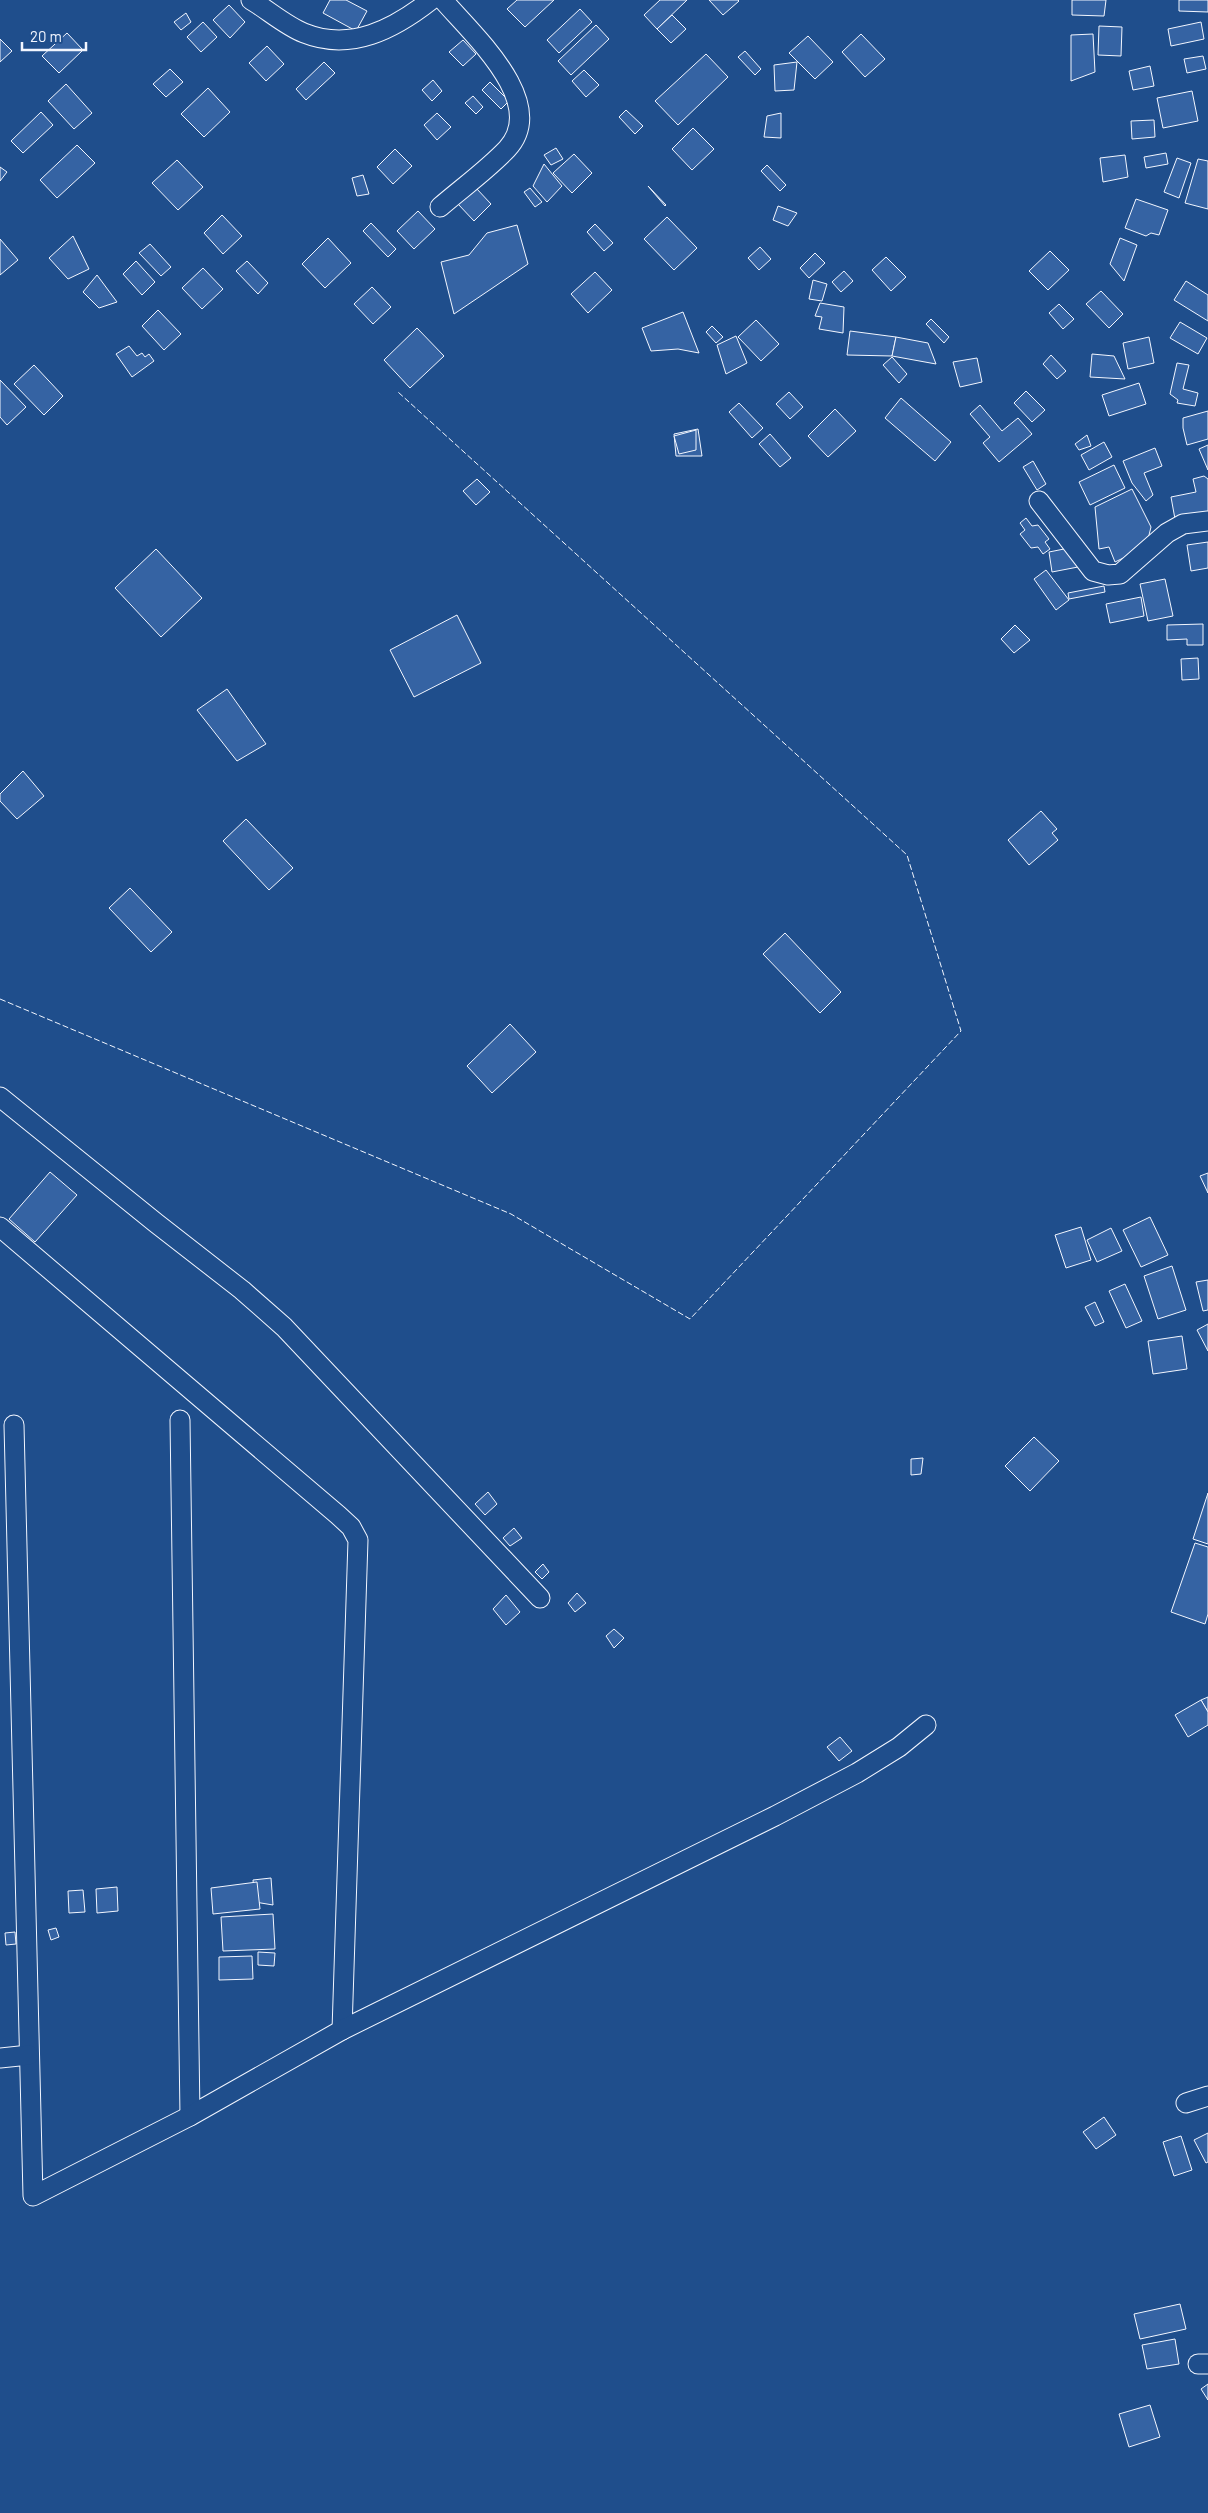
<svg xmlns="http://www.w3.org/2000/svg" width="1208" height="2513" font-family="Barlow,sans-serif">
  <style>
    .building { fill: #3563a3; stroke: #f2f6ff }
    .lines { fill: none; stroke-linecap: round; stroke-linejoin: round }
    .street-casing { stroke: #f2f6ff; stroke-width: 21 }
    .street { stroke: #1f4e8c; stroke-width: 19 }
    .fence { stroke: #f2f6ff; stroke-width: 1; stroke-dasharray: 6 2.5; stroke-linecap: butt }
  </style>
  <rect width="100%" height="100%" fill="#1f4e8c"/>
  <g class="building">
    <path d="M330 0H346L367 11 356 31 323 13Z"/>
    <path d="M517 0H554L525 27 507 9Z"/>
    <path d="M660 0H687L657 29 644 15Z"/>
    <path d="M709 0H738L739 1 723 15Z"/>
    <path d="M1072 0H1106L1104 16 1072 15Z"/>
    <path d="M1179 0H1208V12L1179 11Z"/>
    <path d="M229 5 245 22 230 38 213 20Z"/>
    <path d="M580 9 592 22 559 53 547 40Z"/>
    <path d="M186 13 191 22 181 30 174 22Z"/>
    <path d="M672 15 686 29 671 43 657 29Z"/>
    <path d="M203 22 217 37 201 52 187 37Z"/>
    <path d="M1201 22 1204 39 1171 46 1168 29Z"/>
    <path d="M596 25 609 39 571 75 558 61Z"/>
    <path d="M1099 26 1122 27 1121 56 1098 55Z"/>
    <path d="M67 33 83 50 59 73 42 56Z"/>
    <path d="M861 34 885 59 865 77 842 52Z"/>
    <path d="M1093 34 1095 72 1071 81V35Z"/>
    <path d="M808 36 833 62 815 79 789 53Z"/>
    <path d="M0 39 12 51 0 62Z"/>
    <path d="M463 40 476 54 463 66 449 52Z"/>
    <path d="M267 46 284 64 266 81 249 63Z"/>
    <path d="M745 51 761 69 755 75 738 57Z"/>
    <path d="M706 54 728 77 678 125 655 101Z"/>
    <path d="M1203 56 1206 69 1187 73 1184 59Z"/>
    <path d="M324 62 335 73 306 100 296 89Z"/>
    <path d="M797 62 794 90 775 91 774 65Z"/>
    <path d="M1150 66 1154 86 1133 90 1129 71Z"/>
    <path d="M170 69 183 82 166 97 153 84Z"/>
    <path d="M584 70 599 85 586 97 572 81Z"/>
    <path d="M433 80 442 91 432 101 422 90Z"/>
    <path d="M490 82 509 101 501 109 482 90Z"/>
    <path d="M66 84 92 113 74 129 48 101Z"/>
    <path d="M208 88 230 112 204 137 181 114Z"/>
    <path d="M1192 91 1198 121 1163 128 1157 98Z"/>
    <path d="M473 96 483 107 476 114 465 103Z"/>
    <path d="M626 110 643 126 635 134 619 117Z"/>
    <path d="M41 112 53 125 23 153 11 141Z"/>
    <path d="M437 113 451 127 437 140 424 125Z"/>
    <path d="M781 113V138L764 137 767 116Z"/>
    <path d="M1154 120 1155 137 1132 139 1131 121Z"/>
    <path d="M693 128 714 149 692 170 672 149Z"/>
    <path d="M77 145 95 163 57 198 40 180Z"/>
    <path d="M556 148 563 159 551 165 544 155Z"/>
    <path d="M395 149 412 166 393 184 377 167Z"/>
    <path d="M1166 153 1168 164 1146 168 1144 157Z"/>
    <path d="M574 154 592 173 572 193 553 173Z"/>
    <path d="M1125 155 1128 177 1103 182 1100 158Z"/>
    <path d="M1177 158 1191 163 1179 198 1164 192Z"/>
    <path d="M1198 159 1208 161V209L1185 203Z"/>
    <path d="M177 160 203 187 178 210 152 183Z"/>
    <path d="M544 164 562 186 547 202 533 186Z"/>
    <path d="M767 165 786 185 780 191 761 171Z"/>
    <path d="M0 167 7 172 0 181Z"/>
    <path d="M363 175 369 194 357 196 352 178Z"/>
    <path d="M648 186 666 205 665 206Z"/>
    <path d="M476 188 491 204 474 221 458 204Z"/>
    <path d="M530 188 542 202 535 207 524 192Z"/>
    <path d="M1136 199 1168 210 1159 235 1151 233 1146 236 1125 228Z"/>
    <path d="M778 206 797 213 788 226 773 220Z"/>
    <path d="M418 211 435 229 414 249 397 231Z"/>
    <path d="M222 215 242 236 223 254 204 233Z"/>
    <path d="M667 217 697 248 674 270 644 239Z"/>
    <path d="M371 223 396 249 388 257 363 231Z"/>
    <path d="M595 224 613 243 604 251 587 232Z"/>
    <path d="M517 225 528 264 454 314 441 262 469 255 487 233Z"/>
    <path d="M73 236 89 269 68 279 49 258Z"/>
    <path d="M328 238 351 263 325 288 302 264Z"/>
    <path d="M1120 238 1137 245 1124 281 1110 264Z"/>
    <path d="M0 239 18 260 0 275Z"/>
    <path d="M150 244 171 267 161 276 139 253Z"/>
    <path d="M760 247 771 259 759 270 748 258Z"/>
    <path d="M1050 251 1069 270 1048 290 1029 271Z"/>
    <path d="M815 253 825 263 809 278 800 268Z"/>
    <path d="M886 257 906 277 891 291 872 270Z"/>
    <path d="M136 261 155 282 142 295 123 274Z"/>
    <path d="M247 261 268 283 258 294 236 271Z"/>
    <path d="M203 268 223 289 202 309 182 288Z"/>
    <path d="M844 271 853 281 841 292 832 282Z"/>
    <path d="M595 272 612 290 588 313 571 294Z"/>
    <path d="M97 275 117 302 99 308 83 292Z"/>
    <path d="M813 280 827 284 822 301 809 299Z"/>
    <path d="M1186 281 1208 295V321L1174 300Z"/>
    <path d="M372 287 391 307 373 324 354 304Z"/>
    <path d="M1101 291 1123 314 1109 328 1086 304Z"/>
    <path d="M820 303 844 307 843 333 819 329 822 317 815 316Z"/>
    <path d="M1059 304 1074 319 1063 329 1049 313Z"/>
    <path d="M158 310 181 334 164 350 142 326Z"/>
    <path d="M683 312 699 353 678 349 651 351 642 328Z"/>
    <path d="M931 319 949 337 944 343 926 324Z"/>
    <path d="M756 320 779 344 761 361 738 337Z"/>
    <path d="M1180 322 1207 338 1198 354 1170 338Z"/>
    <path d="M712 326 723 337 716 343 706 332Z"/>
    <path d="M417 328 444 356 410 388 384 360Z"/>
    <path d="M850 331 896 337 892 356 847 355Z"/>
    <path d="M736 336 747 363 726 374 717 345Z"/>
    <path d="M896 337 928 343 936 364 892 356Z"/>
    <path d="M1149 337 1154 363 1128 369 1123 343Z"/>
    <path d="M129 346 137 356 142 353 145 357 149 354 154 361 132 377 116 354Z"/>
    <path d="M1092 354 1114 356 1125 379 1090 377Z"/>
    <path d="M1051 355 1066 371 1057 379 1043 364Z"/>
    <path d="M892 357 907 374 899 383 883 365Z"/>
    <path d="M977 358 982 382 960 387 953 362Z"/>
    <path d="M1177 363 1189 365 1183 389 1198 393 1195 406 1177 403 1178 400 1170 394Z"/>
    <path d="M34 365 63 396 44 415 14 384Z"/>
    <path d="M0 380 26 407 7 425 0 417Z"/>
    <path d="M1139 383 1146 404 1109 416 1102 395Z"/>
    <path d="M1026 391 1045 410 1032 422 1014 403Z"/>
    <path d="M789 392 803 407 790 419 776 404Z"/>
    <path d="M901 398 951 442 935 461 885 418Z"/>
    <path d="M739 403 763 428 752 438 729 412Z"/>
    <path d="M980 405 1002 431 1018 418 1032 434 999 462 983 443 990 437 970 414Z"/>
    <path d="M835 409 856 431 828 457 808 436Z"/>
    <path d="M1208 411V439L1187 445 1183 428V418Z"/>
    <path d="M698 429 702 456H676L674 434Z"/>
    <path d="M696 430V450L679 454 674 436Z"/>
    <path d="M770 434 791 458 780 467 759 444Z"/>
    <path d="M1087 435 1091 446 1079 450 1075 444Z"/>
    <path d="M1104 442 1112 457 1089 470 1081 455Z"/>
    <path d="M1208 445V470L1199 449Z"/>
    <path d="M1155 448 1162 466 1144 473 1153 495 1146 501 1132 483 1123 461Z"/>
    <path d="M1033 461 1046 484 1037 490 1023 467Z"/>
    <path d="M1114 465 1125 488 1090 505 1079 482Z"/>
    <path d="M1204 476 1208 479V512L1175 519 1171 497 1196 492 1193 479Z"/>
    <path d="M477 479 490 492 476 505 463 491Z"/>
    <path d="M1132 489 1151 527 1146 547 1115 562 1109 547 1099 549 1095 507Z"/>
    <path d="M1026 518 1032 526 1038 525 1049 539 1045 542 1050 549 1043 554 1038 547 1031 548 1020 534 1025 530 1020 523Z"/>
    <path d="M1208 542V568L1191 571 1187 545Z"/>
    <path d="M1074 547 1078 567 1052 572 1049 552Z"/>
    <path d="M156 549 202 598 161 637 115 588Z"/>
    <path d="M1046 570 1069 600 1056 610 1034 579Z"/>
    <path d="M1165 579 1173 616 1148 621 1140 584Z"/>
    <path d="M1104 586 1105 592 1069 599 1068 593Z"/>
    <path d="M1141 597 1144 616 1110 623 1106 604Z"/>
    <path d="M457 615 481 663 414 697 390 650Z"/>
    <path d="M1203 624V645H1187V639L1167 640V625Z"/>
    <path d="M1015 625 1030 640 1014 653 1001 639Z"/>
    <path d="M1198 658 1199 679 1182 680 1181 659Z"/>
    <path d="M227 689 266 744 237 761 197 710Z"/>
    <path d="M23 771 44 796 17 819 0 801V794Z"/>
    <path d="M1041 811 1057 829 1052 833 1058 840 1029 865 1008 840Z"/>
    <path d="M246 819 293 868 269 890 223 841Z"/>
    <path d="M130 888 172 932 151 952 109 908Z"/>
    <path d="M785 933 841 992 820 1013 763 954Z"/>
    <path d="M510 1024 536 1052 492 1093 467 1066Z"/>
    <path d="M50 1172 77 1195 35 1242 9 1219Z"/>
    <path d="M1208 1173V1193L1200 1176Z"/>
    <path d="M1150 1217 1168 1255 1141 1267 1123 1230Z"/>
    <path d="M1081 1227 1091 1260 1066 1268 1055 1235Z"/>
    <path d="M1111 1228 1122 1251 1097 1262 1087 1240Z"/>
    <path d="M1172 1266 1186 1310 1158 1319 1144 1276Z"/>
    <path d="M1208 1280V1310L1203 1311 1196 1282Z"/>
    <path d="M1125 1284 1142 1321 1126 1328 1109 1291Z"/>
    <path d="M1095 1302 1104 1322 1095 1326 1085 1307Z"/>
    <path d="M1208 1324V1351L1197 1330Z"/>
    <path d="M1182 1336 1187 1369 1153 1374 1148 1341Z"/>
    <path d="M1034 1437 1059 1461 1030 1491 1005 1466Z"/>
    <path d="M923 1458 921 1474 911 1475V1459Z"/>
    <path d="M488 1492 497 1504 485 1515 475 1504Z"/>
    <path d="M1208 1493V1544L1193 1539Z"/>
    <path d="M514 1528 522 1538 510 1546 503 1538Z"/>
    <path d="M1195 1543 1208 1547V1614L1205 1624 1171 1612Z"/>
    <path d="M543 1564 549 1572 542 1579 535 1572Z"/>
    <path d="M577 1593 586 1603 575 1612 568 1603Z"/>
    <path d="M506 1595 520 1612 506 1625 493 1609Z"/>
    <path d="M614 1629 624 1638 614 1648 606 1636Z"/>
    <path d="M1208 1697V1712L1201 1700Z"/>
    <path d="M1201 1700 1208 1712V1725L1188 1737 1175 1715Z"/>
    <path d="M840 1737 852 1751 839 1761 827 1747Z"/>
    <path d="M271 1878 273 1905 255 1902 253 1880Z"/>
    <path d="M257 1882 260 1909 213 1914 211 1888Z"/>
    <path d="M117 1887 118 1911 97 1913 96 1889Z"/>
    <path d="M83 1890 85 1912 69 1913 68 1891Z"/>
    <path d="M273 1914 275 1949 223 1951 221 1917Z"/>
    <path d="M56 1928 59 1937 51 1940 48 1930Z"/>
    <path d="M15 1932 16 1944 6 1945 5 1933Z"/>
    <path d="M258 1952 275 1953 274 1966 258 1965Z"/>
    <path d="M252 1956 253 1979 219 1980V1957Z"/>
    <path d="M1104 2117 1116 2135 1096 2149 1083 2132Z"/>
    <path d="M1208 2133V2162L1206 2163 1194 2140Z"/>
    <path d="M1181 2136 1192 2170 1174 2176 1163 2142Z"/>
    <path d="M1180 2304 1186 2329 1140 2339 1134 2314Z"/>
    <path d="M1175 2339 1179 2364 1147 2369 1142 2345Z"/>
    <path d="M1208 2384V2400L1201 2389Z"/>
    <path d="M1150 2405 1160 2437 1129 2447 1119 2414Z"/>
  </g>
  <g class="lines">
    <g class="street-casing">
      <g id="street">
        <path d="M251 0C268 10 286 26 304 33 351 52 394 29 431 0"/>
        <path d="M440 207C462 188 487 170 507 149 550 103 472 34 443 0"/>
        <path d="M1039 501 1093 571 1108 575 1120 574 1167 533 1183 524 1208 521"/>
        <path d="M0 1097 156 1223 242 1290 284 1327 540 1598"/>
        <path d="M0 1227 338 1515 351 1527 358 1540 342 2030"/>
        <path d="M180 1420 190 2116"/>
        <path d="M14 1425 33 2196 190 2116 342 2030 775 1816 857 1773 899 1747 926 1725"/>
        <path d="M0 2058 29 2055"/>
        <path d="M1186 2103 1208 2096"/>
        <path d="M1198 2364H1208"/>
      </g>
    </g>
    <use href="#street" class="street"/>
    <path class="fence" d="M0 999 511 1214 690 1319 961 1031 907 855 398 392"/>
  </g>
  <path d="M22 42v8h64v-8" fill="none" stroke="#f2f6ff" stroke-width="2.5"/>
  <text x="30" y="42" font-size="15" fill="#f2f6ff" stroke="#1f4e8c" stroke-width="4" paint-order="stroke">20 m</text>
</svg>
